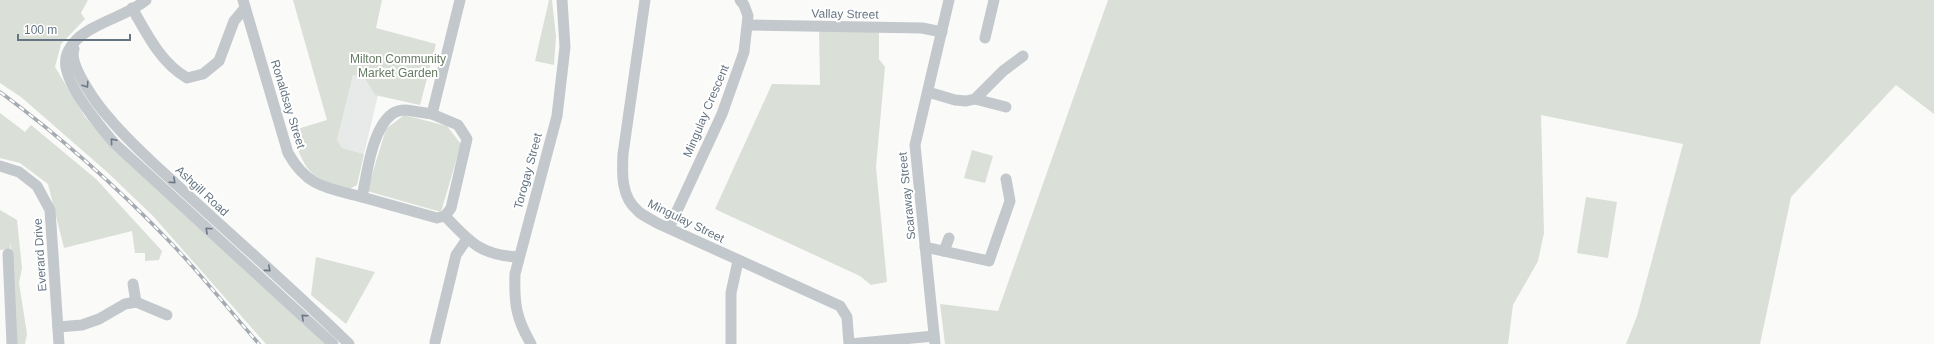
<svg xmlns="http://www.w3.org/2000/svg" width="1934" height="344" font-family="Helvetica,sans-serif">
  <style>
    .built { fill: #e8e9e9 }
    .green { fill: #dadfd7 }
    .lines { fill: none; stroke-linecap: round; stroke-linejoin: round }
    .minor { stroke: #c3c8cc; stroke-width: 11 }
    .rail-casing { stroke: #a4abb1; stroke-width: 3.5 }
    .rail { stroke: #fff; stroke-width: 2; stroke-dasharray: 6; stroke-linecap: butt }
    .oneway { stroke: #6a7987 }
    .labels { text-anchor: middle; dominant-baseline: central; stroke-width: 4; stroke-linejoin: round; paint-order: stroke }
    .street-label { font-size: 12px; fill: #657583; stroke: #fff }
    .park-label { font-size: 12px; fill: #677a64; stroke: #fff }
  </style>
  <rect width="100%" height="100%" fill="#fafaf8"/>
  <path class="built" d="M353 75 364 77 375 95H378L364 154 342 148 337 140Z"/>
  <g class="green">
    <path d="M0 0H88L81 13 85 19 61 44 55 67 85 117 114 147 325 344H266L153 216 106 171 21 97 0 83Z"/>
    <path d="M293 0H382L376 28 436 44 420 105 375 95 364 77 353 75 337 140 342 148 364 154 357 185 350 189C307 178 306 171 291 131L327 120Z"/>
    <path d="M549 0H552L556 36 554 65 535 61Z"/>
    <path d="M1108 0H1934V114L1896 85 1791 197 1760 344H1626L1637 316 1683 144 1541 115 1544 233 1538 261 1513 305 1508 344H945L940 304 998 311Z"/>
    <path d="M819 29 879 30V59L885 67 876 167 887 282 871 285 860 276 715 209 772 84 820 85Z"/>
    <path d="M0 113 25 132 31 125 96 179 162 251 159 260 145 261V253H135L132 231 64 248 48 184 20 163 0 158Z"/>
    <path d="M404 115 447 126 461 144 441 212 367 191 386 129Z"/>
    <path d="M972 150 993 156 985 183 964 178Z"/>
    <path d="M1586 197 1617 202 1608 258 1577 253Z"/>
    <path d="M0 210 17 220 22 268 19 283 27 334 25 344H15L11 243 10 249 0 250Z"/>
    <path d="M316 257 375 272 346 324 311 295Z"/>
  </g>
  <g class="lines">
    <g class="minor">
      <path d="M146 0C132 12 111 18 95 27 83 33 72 41 67 54 57 77 100 126 114 143L333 344"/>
      <path d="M243 0 288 153C307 187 327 188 362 197"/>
      <path d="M645 0 623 154C622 174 621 197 638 211 643 216 651 219 657 223L840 306 847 317 849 344"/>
      <path d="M132 8C147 34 160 62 187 78L203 74 219 61 234 21 245 8"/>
      <path d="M748 25 922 28 942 32"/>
      <path d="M985 38 994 0"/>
      <path d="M74 49C68 65 98 106 110 119 130 143 154 164 177 185 234 238 293 289 349 344"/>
      <path d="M928 92 955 100 966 101 975 99 1003 71 1023 56"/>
      <path d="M975 99 1006 107"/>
      <path d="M406 110 432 114 458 125 467 139 451 208 445 216 437 218 362 197C367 173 372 129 392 114 396 111 401 110 406 110Z"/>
      <path d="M432 114 460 0"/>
      <path d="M0 166 19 172 37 186 50 210 59 344"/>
      <path d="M445 216C470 242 480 255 518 257"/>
      <path d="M669 228 722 114 744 52 748 16 744 5 740 0"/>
      <path d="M925 247 989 261 1010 201 1006 179"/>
      <path d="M944 251 949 238"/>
      <path d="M8 254 12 344"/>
      <path d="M133 284 136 302"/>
      <path d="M58 327 82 325 99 319 125 304 136 302 167 315"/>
      <path d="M435 342 456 255 467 239"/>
      <path d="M531 344C516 318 514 304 515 274L557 116 565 47 562 0"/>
      <path d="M731 344V293L738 261"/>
      <path d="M850 344 934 336"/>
      <path d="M935 344 915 145 949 0"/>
    </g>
    <g class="rail-casing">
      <path id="rail" d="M0 92C61 137 117 187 169 241 201 274 229 310 259 344"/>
    </g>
    <use href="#rail" class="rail"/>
  </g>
  <defs><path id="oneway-chevron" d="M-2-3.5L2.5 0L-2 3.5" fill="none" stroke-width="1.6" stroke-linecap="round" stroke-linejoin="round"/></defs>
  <g class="oneway">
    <use href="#oneway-chevron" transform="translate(86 85) rotate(56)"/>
    <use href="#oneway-chevron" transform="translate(113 141) rotate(-131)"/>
    <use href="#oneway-chevron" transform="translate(173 181) rotate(42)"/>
    <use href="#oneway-chevron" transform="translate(208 230) rotate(-137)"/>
    <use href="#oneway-chevron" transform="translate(268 269) rotate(41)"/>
    <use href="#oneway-chevron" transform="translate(304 317) rotate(-138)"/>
  </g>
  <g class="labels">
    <g class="street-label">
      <text transform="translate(845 14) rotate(1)">Vallay Street</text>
      <text transform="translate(288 104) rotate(73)">Ronaldsay Street</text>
      <text transform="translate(706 111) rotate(-67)">Mingulay Crescent</text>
      <text transform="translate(528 171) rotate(-75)">Torogay Street</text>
      <text transform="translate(202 191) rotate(43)">Ashgill Road</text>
      <text transform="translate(907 196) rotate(-96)">Scaraway Street</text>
      <text transform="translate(686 221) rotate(26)">Mingulay Street</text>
      <text transform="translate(40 255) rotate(-94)">Everard Drive</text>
    </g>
    <g class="park-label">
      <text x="398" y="59">Milton Community<tspan x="398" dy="14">Market Garden</tspan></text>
    </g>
  </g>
  <path d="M18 34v6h112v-6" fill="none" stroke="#657583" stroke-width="2"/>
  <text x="24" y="34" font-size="12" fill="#657583" stroke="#ffffff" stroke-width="3" paint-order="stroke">100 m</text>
</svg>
